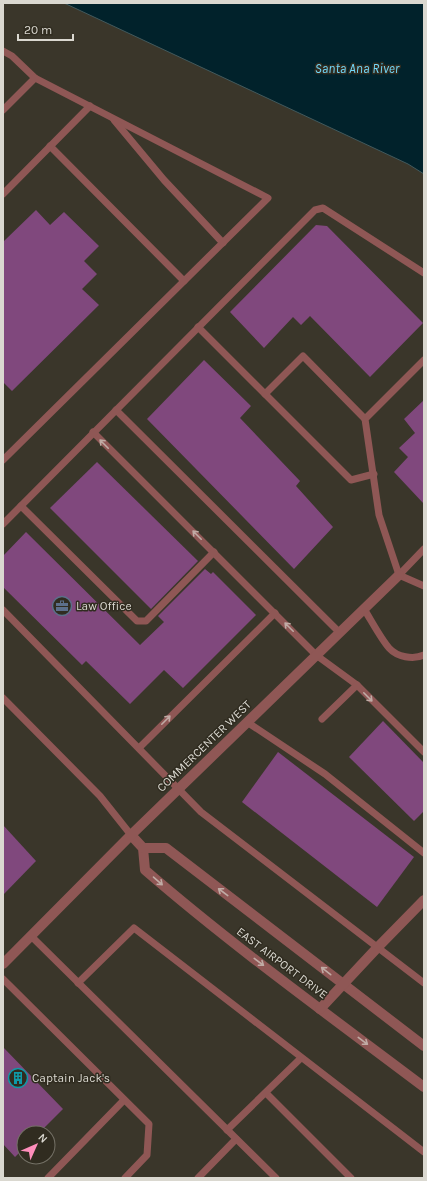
<svg xmlns="http://www.w3.org/2000/svg" width="427" height="1181" font-family="Karla,sans-serif">
  <style>
    .water { fill: #01222b; stroke: #42595c }
    .building { fill: #80487d }
    .lines { fill: none; stroke-linecap: round; stroke-linejoin: round }
    .lane { stroke: #8f5755; stroke-width: 7 }
    .street { stroke: #8f5755; stroke-width: 10 }
    .oneway { stroke: #c0aba5 }
    .labels { text-anchor: middle; dominant-baseline: central; stroke-width: 3; stroke-linejoin: round; paint-order: stroke }
    .poi-label { font-size: 12px; fill: #dad8d0; stroke: #302c20; text-anchor: start }
    .street-label { font-size: 12px; fill: #dad8d0; stroke: #302c20 }
    .water-label { font-size: 13px; font-style: italic; fill: #71d9fb; stroke: #302c20 }
  </style>
  <rect width="100%" height="100%" fill="#3a362a"/>
  <path class="water" d="M64 3H424V174L408 164Z"/>
  <g class="building">
    <path d="M36 210 50 225 64 212 99 246 84 261 97 274 82 289 99 305 12 391 3 382V242Z"/>
    <path d="M316 225 327 226 423 323 370 377 310 316 301 325 293 317 264 348 230 312Z"/>
    <path d="M204 360 251 406 240 418 300 481 296 486 333 527 294 569 147 419Z"/>
    <path d="M424 400V504L394 472 408 457 399 448 415 433 404 419Z"/>
    <path d="M97 462 198 561 151 609 50 508Z"/>
    <path d="M26 532 140 645 164 622 158 616 205 569 211 574 213 572 256 615 183 688 164 670 130 704 86 661 82 665 3 587V556Z"/>
    <path d="M383 721 424 763V811L414 821 349 757Z"/>
    <path d="M278 752 414 857 377 907 242 802Z"/>
    <path d="M3 825 36 861 3 895Z"/>
    <path d="M3 1047 63 1109 39 1133H24V1148L15 1157 3 1144Z"/>
  </g>
  <g class="lines">
    <g class="lane">
      <path d="M3 51 12 56 35 78"/>
      <path d="M3 110 35 78 268 198 3 460"/>
      <path d="M114 120 164 180 223 243"/>
      <path d="M50 146 184 281"/>
      <path d="M3 194 90 106"/>
      <path d="M198 327 351 480 374 474"/>
      <path d="M424 360 365 419 379 515 399 575 424 586"/>
      <path d="M265 394 303 356 365 419"/>
      <path d="M116 410 339 632"/>
      <path d="M93 432 316 655 357 685 424 752"/>
      <path d="M21 506 137 621H146L214 552"/>
      <path d="M3 524 315 210 323 208 424 273"/>
      <path d="M399 575 424 549"/>
      <path d="M364 609C371 620 381 639 389 648 397 657 413 660 424 655"/>
      <path d="M3 610 201 812 424 983"/>
      <path d="M3 698 100 796 131 835"/>
      <path d="M322 719 357 685"/>
      <path d="M247 722 325 774 424 853"/>
      <path d="M139 748 275 613"/>
      <path d="M31 936 276 1178"/>
      <path d="M3 979 149 1124 147 1155 125 1178"/>
      <path d="M78 983 134 928 424 1152"/>
      <path d="M266 1093 351 1178"/>
      <path d="M227 1130 301 1058"/>
      <path d="M48 1178 124 1100"/>
      <path d="M198 1178 236 1139"/>
    </g>
    <g class="street">
      <path d="M131 835 143 848 145 870C234 947 330 1016 424 1087"/>
      <path d="M143 848H166L424 1046"/>
      <path d="M3 964 131 835 399 575"/>
      <path d="M320 1009 377 948 424 900"/>
    </g>
  </g>
  <defs><path id="oneway-shaft" d="M-6 0H5M1.5-3L5.5 0L1.5 3" fill="none" stroke-width="1.6" stroke-linecap="round" stroke-linejoin="round"/></defs>
  <g class="oneway">
    <use href="#oneway-shaft" transform="translate(104 444) rotate(-135)"/>
    <use href="#oneway-shaft" transform="translate(197 535) rotate(-135)"/>
    <use href="#oneway-shaft" transform="translate(289 627) rotate(-135)"/>
    <use href="#oneway-shaft" transform="translate(368 697) rotate(45)"/>
    <use href="#oneway-shaft" transform="translate(166 720) rotate(-45)"/>
    <use href="#oneway-shaft" transform="translate(158 881) rotate(41)"/>
    <use href="#oneway-shaft" transform="translate(223 892) rotate(-143)"/>
    <use href="#oneway-shaft" transform="translate(259 962) rotate(37)"/>
    <use href="#oneway-shaft" transform="translate(326 971) rotate(-142)"/>
    <use href="#oneway-shaft" transform="translate(363 1041) rotate(37)"/>
  </g>
  <defs>
    <g id="office-ring" transform="scale(1)"><circle r="9.5" fill="#302c20" stroke="#5c6f8a" stroke-width="1.5"/><path d="M-6-3h4V-5.5h4V-3h4V5H-6ZM-1-4.5V-3h2v-1.5ZM-6 0V1H6V0Z" fill="#5c6f8a"/></g>
    <g id="building-ring" transform="scale(1)"><circle r="9.5" fill="#302c20" stroke="#0f9aa8" stroke-width="1.5"/><path d="M-4-6H4V6H1V3H-1V6H-4ZM-2.5-4.3h1.7v1.8h-1.7ZM.8-4.3h1.7v1.8H.8ZM-2.5-1h1.7V.8h-1.7ZM.8-1h1.7V.8H.8Z" fill="#0f9aa8"/></g>
  </defs>
  <g fill-rule="evenodd">
    <use href="#office-ring" x="62" y="606"/>
    <use href="#building-ring" x="18" y="1078"/>
  </g>
  <g class="labels">
    <g class="poi-label">
      <text x="76" y="606">Law Office</text>
      <text x="32" y="1078">Captain Jack's</text>
    </g>
    <g class="street-label">
      <text transform="translate(204 746) rotate(-44)">COMMERCENTER WEST</text>
      <text transform="translate(282 963) rotate(37)">EAST AIRPORT DRIVE</text>
    </g>
    <g class="water-label">
      <text x="357" y="68">Santa Ana River</text>
    </g>
  </g>
  <rect width="427" height="1181" fill="none" stroke="#dad8d0" stroke-width="8"/>
  <g transform="translate(36 1145) rotate(45)"><circle r="19" fill="#302c20" stroke="#747166"/>
  <path d="M0-3L7 15L0 10L-7 15Z" fill="#fe8ebb"/>
  <text y="-6" font-size="11" font-weight="bold" text-anchor="middle" fill="#dad8d0">N</text>
  </g>
  <path d="M18 34v6h55v-6" fill="none" stroke="#dad8d0" stroke-width="2"/>
  <text x="24" y="34" font-size="12" fill="#dad8d0" stroke="#302c20" stroke-width="3" paint-order="stroke">20 m</text>
</svg>
